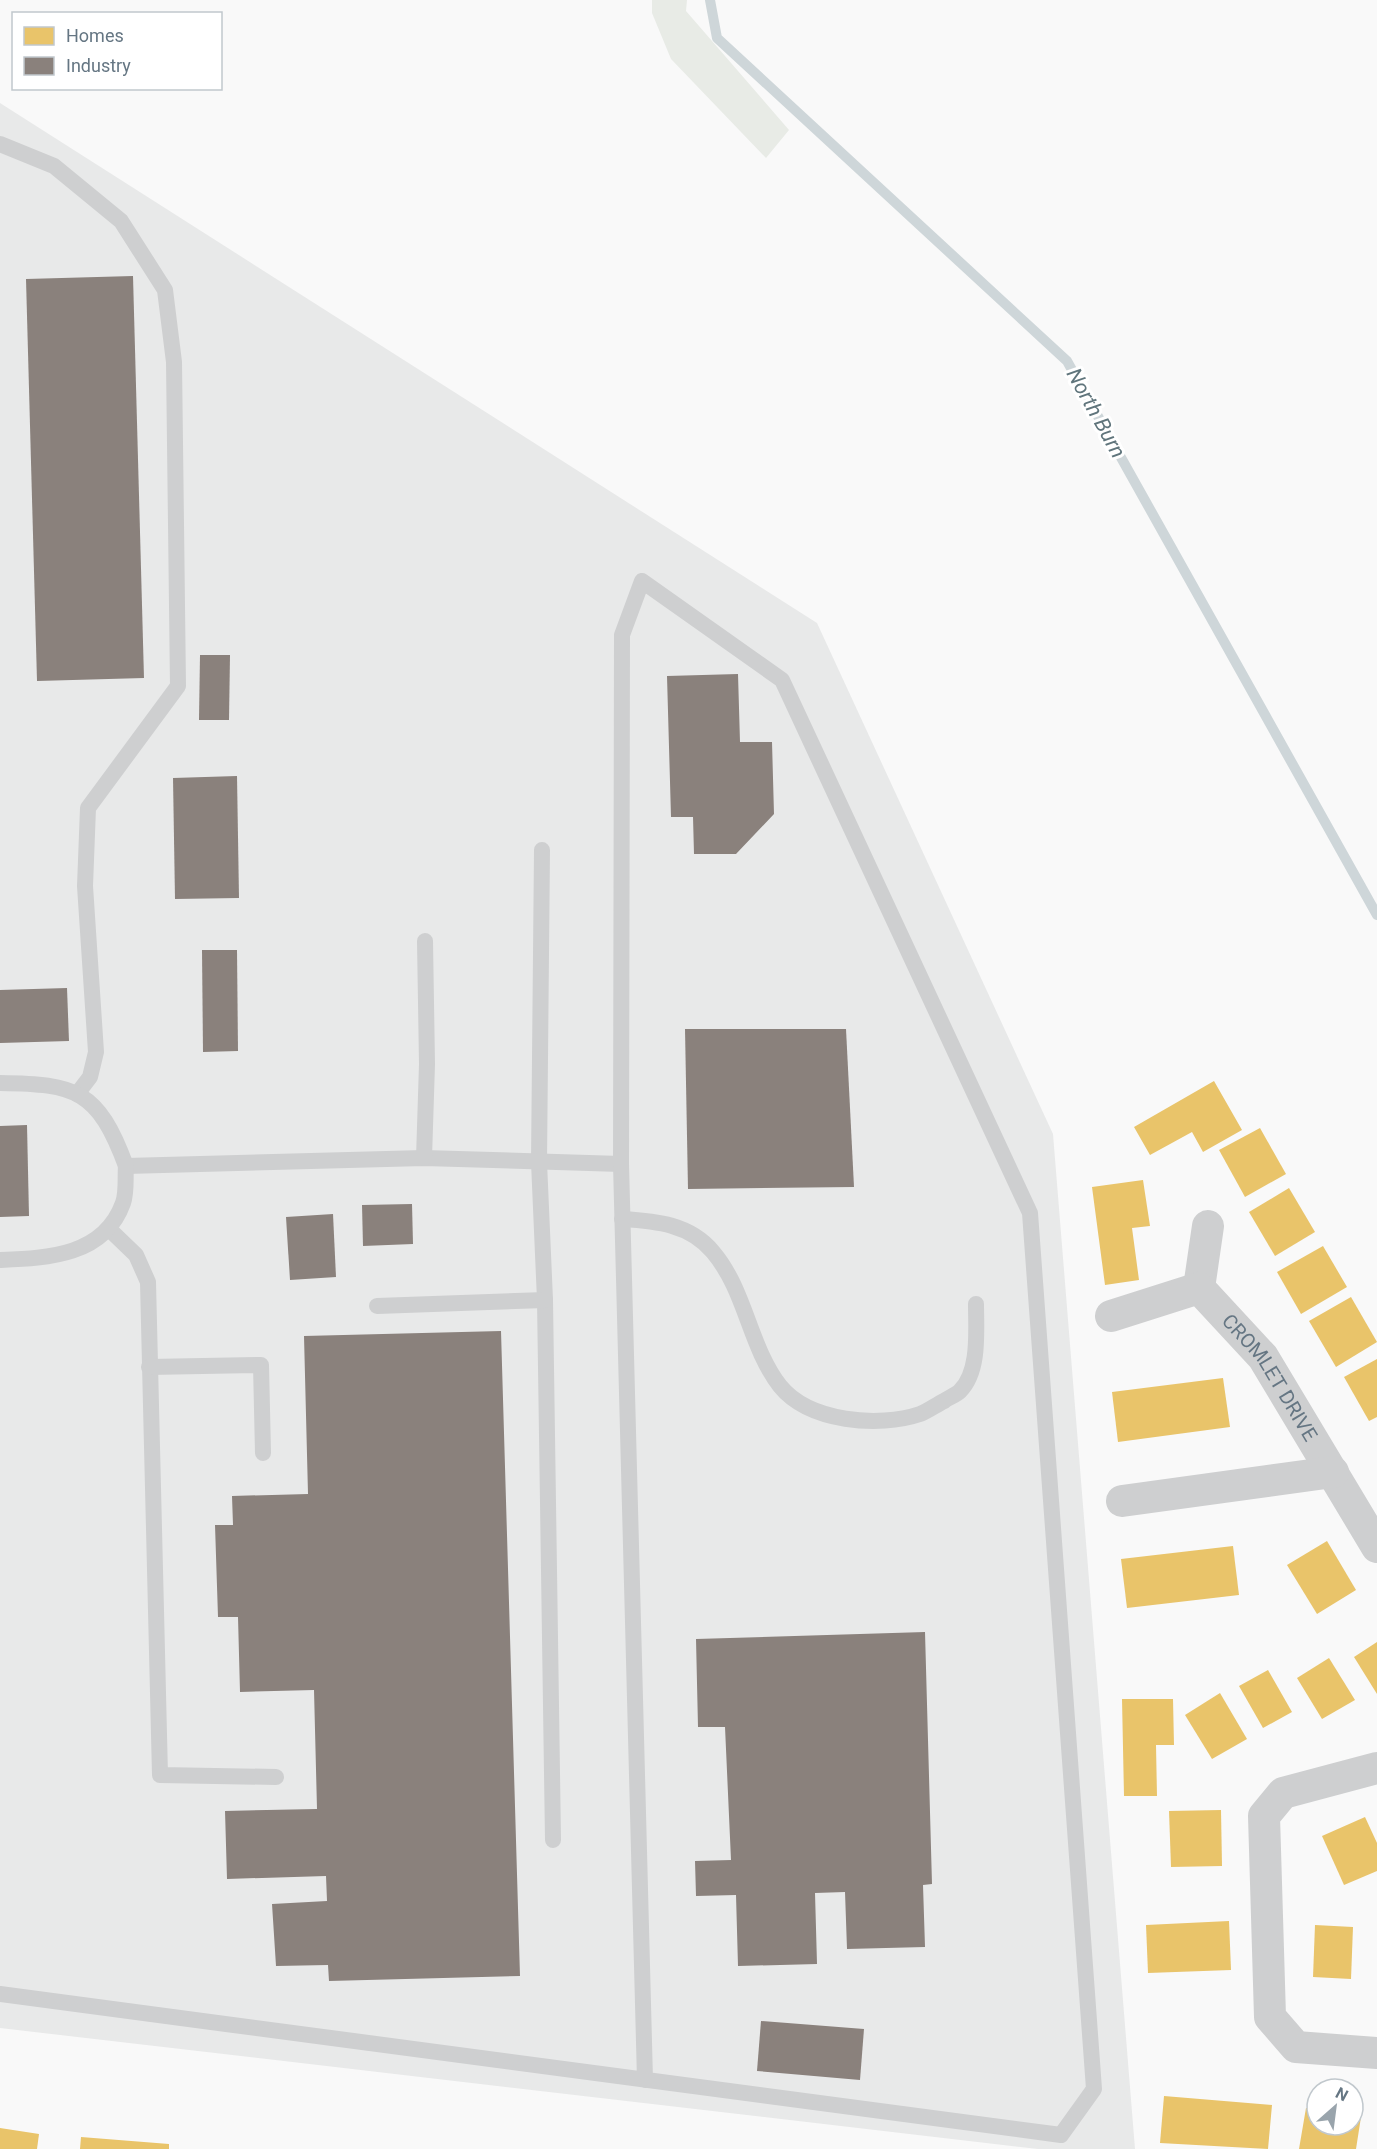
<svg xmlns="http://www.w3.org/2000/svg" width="1377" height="2149" font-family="Roboto,sans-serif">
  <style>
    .built { fill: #e8e9e9 }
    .green { fill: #e8ebe6 }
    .homes { fill: #e9c46a }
    .industry { fill: #8a817c }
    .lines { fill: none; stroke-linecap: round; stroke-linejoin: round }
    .stream { stroke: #ced6d9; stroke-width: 10 }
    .service { stroke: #cecfd0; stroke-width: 16 }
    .minor { stroke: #cecfd0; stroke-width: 32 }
    .labels { text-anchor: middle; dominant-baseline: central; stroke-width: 6; stroke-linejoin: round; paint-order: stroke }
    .street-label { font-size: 20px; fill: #657683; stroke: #fff }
    .water-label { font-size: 21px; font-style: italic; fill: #60757c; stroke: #fff }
  </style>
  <rect width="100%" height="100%" fill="#f9f9f9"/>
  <path class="built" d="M0 103 817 623 1053 1134 1135 2149H1038L0 2028Z"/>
  <path class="green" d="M652 0H687L686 11 789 130 766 158 671 59 652 13Z"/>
  <g class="homes">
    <path d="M1214 1081 1242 1130 1203 1152 1192 1132 1150 1155 1134 1127Z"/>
    <path d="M1260 1128 1286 1174 1245 1197 1219 1150Z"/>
    <path d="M1143 1180 1150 1226 1132 1228 1139 1280 1105 1285 1092 1187Z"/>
    <path d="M1289 1188 1315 1232 1275 1256 1249 1212Z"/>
    <path d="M1323 1246 1347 1287 1301 1314 1277 1272Z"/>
    <path d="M1351 1297 1377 1342 1336 1367 1309 1321Z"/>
    <path d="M1377 1359V1417L1369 1421 1344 1377Z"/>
    <path d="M1223 1378 1230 1427 1118 1442 1112 1392Z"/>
    <path d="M1327 1541 1356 1590 1317 1614 1287 1565Z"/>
    <path d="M1233 1546 1239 1595 1127 1608 1121 1559Z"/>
    <path d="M1377 1642V1694L1354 1657Z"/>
    <path d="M1329 1658 1355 1700 1322 1719 1297 1678Z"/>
    <path d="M1268 1670 1292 1712 1263 1728 1239 1686Z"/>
    <path d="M1220 1693 1247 1739 1212 1759 1185 1715Z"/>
    <path d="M1122 1699H1173L1174 1745H1156L1157 1796H1124Z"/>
    <path d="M1221 1810 1222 1866 1171 1867 1169 1811Z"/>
    <path d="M1365 1817 1377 1843V1871L1344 1885 1322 1836Z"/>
    <path d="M1229 1921 1231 1970 1148 1973 1146 1925Z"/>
    <path d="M1315 1925 1353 1927 1351 1979 1313 1977Z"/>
    <path d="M1164 2096 1272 2105 1268 2149 1160 2143Z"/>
    <path d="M1306 2108 1317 2110V2125H1353V2116L1361 2117 1356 2149H1299Z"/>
    <path d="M0 2128 39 2134 37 2149H0Z"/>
    <path d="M81 2137 169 2144V2149H80Z"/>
  </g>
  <g class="industry">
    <path d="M133 276 144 678 37 681 26 279Z"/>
    <path d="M200 655H230L229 720H199Z"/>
    <path d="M738 674 740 742H772L774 814 736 854H694L693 817H671L667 676Z"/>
    <path d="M237 776 239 898 175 899 173 778Z"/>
    <path d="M202 950H237L238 1051 203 1052Z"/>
    <path d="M67 988 69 1041 0 1043V990Z"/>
    <path d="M685 1029H846L854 1187 688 1189Z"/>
    <path d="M27 1125 29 1216 0 1217V1126Z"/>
    <path d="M412 1204 413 1244 363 1246 362 1205Z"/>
    <path d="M333 1214 336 1277 290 1280 286 1217Z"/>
    <path d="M501 1331 520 1976 329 1981 328 1965 276 1966 272 1904 327 1901 326 1876 227 1879 225 1811 317 1809 314 1690 240 1692 238 1617H218L215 1525H233L232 1496 308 1494 304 1336Z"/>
    <path d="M925 1632 932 1884 923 1885 925 1947 847 1949 845 1892 815 1893 817 1964 738 1966 736 1895 696 1896 695 1861 731 1860 725 1727H698L696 1639Z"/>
    <path d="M761 2021 864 2029 860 2080 757 2071Z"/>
  </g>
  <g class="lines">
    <path class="stream" d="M710 0 717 38 1067 361 1377 915"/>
    <g class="service">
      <path d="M0 144 54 166 121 221 165 290 174 362 178 686 88 808 85 886 96 1052 90 1077 77 1094"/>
      <path d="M542 850 539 1162 545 1300 553 1840"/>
      <path d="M0 1083C76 1084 98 1090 126 1166L424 1158 621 1164"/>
      <path d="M424 1158 427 1064 425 941"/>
      <path d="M622 1219C656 1221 690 1224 713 1252 746 1291 749 1346 780 1386 809 1422 879 1428 920 1414 928 1411 936 1405 944 1401 948 1398 956 1395 960 1391 980 1371 976 1331 976 1304"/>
      <path d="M109 1229 136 1255 148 1282 160 1775 276 1777"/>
      <path d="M0 1260C48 1258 104 1256 123 1203 127 1192 125 1177 126 1166"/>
      <path d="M377 1306 545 1300"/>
      <path d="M149 1367 261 1365 263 1453"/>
      <path d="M0 1994 1061 2135 1094 2089 1030 1213 782 680 642 581 622 635 621 1164 645 2080"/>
    </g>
    <g class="minor">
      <path d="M1199 1288 1208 1226"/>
      <path id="s1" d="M1111 1316 1199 1288 1263 1357 1377 1547"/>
      <path d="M1122 1501 1333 1472"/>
      <path d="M1377 1768 1283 1793 1264 1816 1270 2017 1296 2047 1377 2053"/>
    </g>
  </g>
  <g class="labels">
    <g class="street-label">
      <text stroke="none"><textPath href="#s1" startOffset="207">CROMLET DRIVE</textPath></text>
    </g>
    <g class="water-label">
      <text transform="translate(1096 413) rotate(61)">North Burn</text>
    </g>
  </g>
  <rect x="12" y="12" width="210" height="78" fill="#ffffff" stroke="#c1c8cd" stroke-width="1.5"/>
  <rect x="24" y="27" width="30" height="18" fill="#e9c46a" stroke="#c1c8cd" stroke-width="1.5"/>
  <text x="66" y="42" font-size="18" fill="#657683">Homes</text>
  <rect x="24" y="57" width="30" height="18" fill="#8a817c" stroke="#c1c8cd" stroke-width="1.5"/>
  <text x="66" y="72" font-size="18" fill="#657683">Industry</text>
  <g transform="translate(1335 2107) rotate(28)"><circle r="28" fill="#ffffff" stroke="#c1c8cd" stroke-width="1.5"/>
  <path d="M0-4.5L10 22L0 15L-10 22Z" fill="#99a4ac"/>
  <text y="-9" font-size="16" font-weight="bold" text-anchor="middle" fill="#657683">N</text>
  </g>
</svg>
